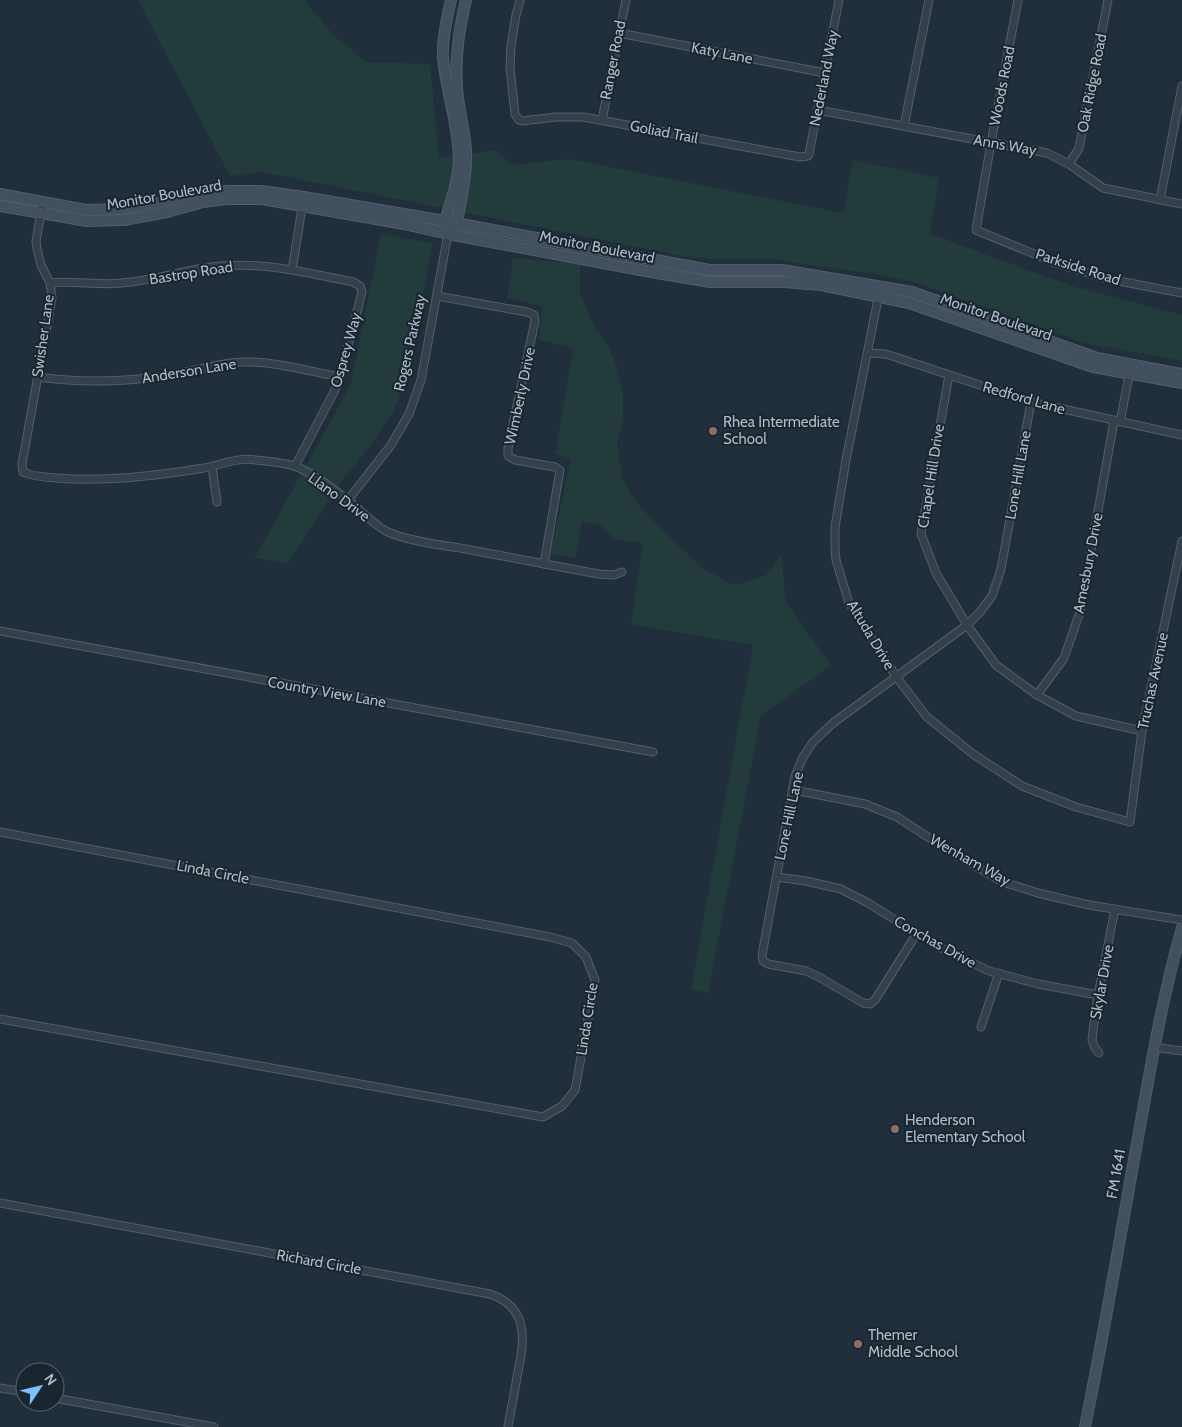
<svg xmlns="http://www.w3.org/2000/svg" width="1182" height="1427" font-family="Cabin,sans-serif">
  <style>
    .green { fill: #223c3c }
    .lines { fill: none; stroke-linecap: round; stroke-linejoin: round }
    .street-casing { stroke: #525f69; stroke-width: 9 }
    .secondary-casing { stroke: #525f69; stroke-width: 12 }
    .street { stroke: #34414b; stroke-width: 7 }
    .secondary { stroke: #42505f; stroke-width: 10 }
    .education-dot { fill: #8d6e63; stroke: #192630; stroke-width: 2 }
    .labels { text-anchor: middle; dominant-baseline: central; stroke-width: 4; stroke-linejoin: round; paint-order: stroke }
    .street-label { font-size: 15px; fill: #afbcc7; stroke: #192630 }
    .poi-label { font-size: 15px; fill: #afbcc7; stroke: #192630; text-anchor: start }
  </style>
  <rect width="100%" height="100%" fill="#202f3b"/>
  <g class="green">
    <path d="M138 0H304L335 37 367 62 430 64 439 158 497 150 511 165 569 159 843 213 853 160 939 178 930 234 1072 286 1182 315V361L1085 343 913 282 880 275 771 259H711L688 257 262 172 230 176Z"/>
    <path d="M381 234 433 243 405 382 395 408 375 440 341 482 287 564 255 558 351 384Z"/>
    <path d="M513 258 580 264V293L593 325 609 347 616 365 623 393V419L617 443 622 477 631 494 645 512 669 537 703 568 727 582 738 585 765 576 782 555 785 601 831 665 761 716 708 993 691 989 753 645 631 624 643 543 614 539 601 524 582 522 575 558 550 554 571 459 555 454 573 348 539 340 542 306 507 298Z"/>
  </g>
  <g class="lines">
    <g class="street-casing">
      <g id="street">
        <path d="M520 0 516 15 511 46 510 68 515 114 519 120 522 121 556 117H583L800 157 808 156 809 154 839 0"/>
        <path d="M1018 0 991 143 976 230 1056 263 1108 279 1182 293"/>
        <path d="M619 33 825 73"/>
        <path d="M818 110 1047 153 1069 164 1103 188 1182 204"/>
        <path d="M602 120 626 0"/>
        <path d="M904 126 929 0"/>
        <path d="M1069 164 1079 148 1108 0"/>
        <path d="M1160 200 1182 86"/>
        <path d="M43 202 36 241 37 249 41 265 50 283 52 298 22 464 23 472C34 477 45 477 56 478 105 482 155 476 204 468 221 465 237 457 256 460 267 461 286 463 297 467 314 474 332 488 348 500 360 509 371 523 386 531 403 540 439 545 460 548 506 557 552 565 598 574L613 575 622 572"/>
        <path d="M292 270 303 202"/>
        <path d="M50 283C62 281 75 283 88 283 99 284 111 284 122 283 156 280 187 269 220 266 266 262 309 273 353 282L360 286 362 292 340 377 335 390 295 466"/>
        <path d="M879 294 846 460 835 527V549L836 560 849 603 897 678 927 717 973 754 1022 786 1076 807 1130 822 1142 731 1182 541"/>
        <path d="M437 296 527 312 534 315 535 321 508 448V456L515 460 555 467 560 470 544 564"/>
        <path d="M868 353 886 354 1031 402 1182 435"/>
        <path d="M949 375 921 534 936 573 967 625 996 665 1037 695 1076 716 1142 731"/>
        <path d="M38 377C82 383 127 382 171 375 195 371 218 363 242 362 275 361 308 371 340 377"/>
        <path d="M1120 422 1130 371"/>
        <path d="M212 467 217 502"/>
        <path d="M348 500 391 445 409 414 421 380 448 234"/>
        <path d="M0 631 653 752"/>
        <path d="M1037 695 1064 658 1080 612 1114 421"/>
        <path d="M794 790 865 804 897 817 948 850 1003 882 1038 893 1089 905 1182 920"/>
        <path d="M0 832 550 937 572 943 586 957 595 980 575 1090 562 1106 543 1117 0 1019"/>
        <path d="M777 877 806 881 841 889 868 903 939 947 989 971 1038 984 1098 995"/>
        <path d="M917 933 875 1000 870 1004 863 1003 819 977 806 971 768 964 763 961 762 955 795 776 803 757 813 742 833 723 967 625 980 612 992 596 1001 569 1031 402"/>
        <path d="M981 1027 999 973"/>
        <path d="M1154 1047 1182 1051"/>
        <path d="M1099 1053 1095 1048 1092 1040 1093 1031 1098 995 1115 909"/>
        <path d="M0 1203 490 1294C531 1308 524 1342 517 1377 514 1393 511 1410 508 1427"/>
        <path d="M0 1388 25 1392"/>
        <path d="M55 1398 214 1427"/>
      </g>
    </g>
    <g class="secondary-casing">
      <g id="secondary">
        <path d="M0 194 86 210 121 209 163 202 202 193 226 191H261L304 197 445 221 710 270H782L912 292 1097 358 1182 374"/>
        <path d="M0 206 87 221 124 220 167 212 203 202 227 199H262L404 224 448 234 651 272 710 282H784L821 285 909 303 1093 367 1182 383"/>
        <path d="M446 225 445 221C451 201 458 182 459 161 459 126 446 92 443 57 442 40 447 17 451 0"/>
        <path d="M454 227 457 223C461 199 467 175 466 151 465 129 458 109 457 87 455 56 459 30 466 0"/>
        <path d="M1085 1427C1107 1318 1125 1208 1145 1099 1155 1041 1166 984 1182 928"/>
      </g>
    </g>
    <use href="#street" class="street"/>
    <use href="#secondary" class="secondary"/>
  </g>
  <g class="education-dot">
    <circle cx="713" cy="431" r="5"/>
    <circle cx="895" cy="1129" r="5"/>
    <circle cx="858" cy="1344" r="5"/>
  </g>
  <g class="labels">
    <g class="street-label">
      <text transform="translate(722 53) rotate(11)">Katy Lane</text>
      <text transform="translate(613 60) rotate(-79)">Ranger Road</text>
      <text transform="translate(824 78) rotate(-79)">Nederland Way</text>
      <text transform="translate(1092 83) rotate(-79)">Oak Ridge Road</text>
      <text transform="translate(1002 86) rotate(-79)">Woods Road</text>
      <text transform="translate(664 132) rotate(11)">Goliad Trail</text>
      <text transform="translate(1005 145) rotate(10)">Anns Way</text>
      <text transform="translate(164 195) rotate(-10)">Monitor Boulevard</text>
      <text transform="translate(597 247) rotate(11)">Monitor Boulevard</text>
      <text transform="translate(1078 267) rotate(18)">Parkside Road</text>
      <text transform="translate(191 273) rotate(-9)">Bastrop Road</text>
      <text transform="translate(996 317) rotate(19)">Monitor Boulevard</text>
      <text transform="translate(43 336) rotate(-82)">Swisher Lane</text>
      <text transform="translate(410 343) rotate(-77)">Rogers Parkway</text>
      <text transform="translate(346 350) rotate(-74)">Osprey Way</text>
      <text transform="translate(189 371) rotate(-9)">Anderson Lane</text>
      <text transform="translate(520 396) rotate(-78)">Wimberly Drive</text>
      <text transform="translate(1024 398) rotate(16)">Redford Lane</text>
      <text transform="translate(1018 475) rotate(-80)">Lone Hill Lane</text>
      <text transform="translate(931 476) rotate(-81)">Chapel Hill Drive</text>
      <text transform="translate(339 497) rotate(36)">Llano Drive</text>
      <text transform="translate(1088 563) rotate(-79)">Amesbury Drive</text>
      <text transform="translate(871 635) rotate(59)">Altuda Drive</text>
      <text transform="translate(1153 681) rotate(-78)">Truchas Avenue</text>
      <text transform="translate(327 692) rotate(10)">Country View Lane</text>
      <text transform="translate(789 816) rotate(-78)">Lone Hill Lane</text>
      <text transform="translate(970 860) rotate(29)">Wenham Way</text>
      <text transform="translate(213 872) rotate(11)">Linda Circle</text>
      <text transform="translate(935 942) rotate(29)">Conchas Drive</text>
      <text transform="translate(1102 982) rotate(-80)">Skylar Drive</text>
      <text transform="translate(587 1019) rotate(-81)">Linda Circle</text>
      <text transform="translate(1116 1174) rotate(-80)">FM 1641</text>
      <text transform="translate(319 1262) rotate(10)">Richard Circle</text>
    </g>
    <g class="poi-label">
      <text x="723" y="422">Rhea Intermediate<tspan x="723" dy="17">School</tspan></text>
      <text x="905" y="1120">Henderson<tspan x="905" dy="17">Elementary School</tspan></text>
      <text x="868" y="1335">Themer<tspan x="868" dy="17">Middle School</tspan></text>
    </g>
  </g>
  <g transform="translate(40 1387) rotate(55)"><circle r="24" fill="#192630" stroke="#55626c"/>
  <path d="M0-4L9 19L0 12L-9 19Z" fill="#7dc0fe"/>
  <text y="-8" font-size="14" font-weight="bold" text-anchor="middle" fill="#afbcc7">N</text>
  </g>
</svg>
